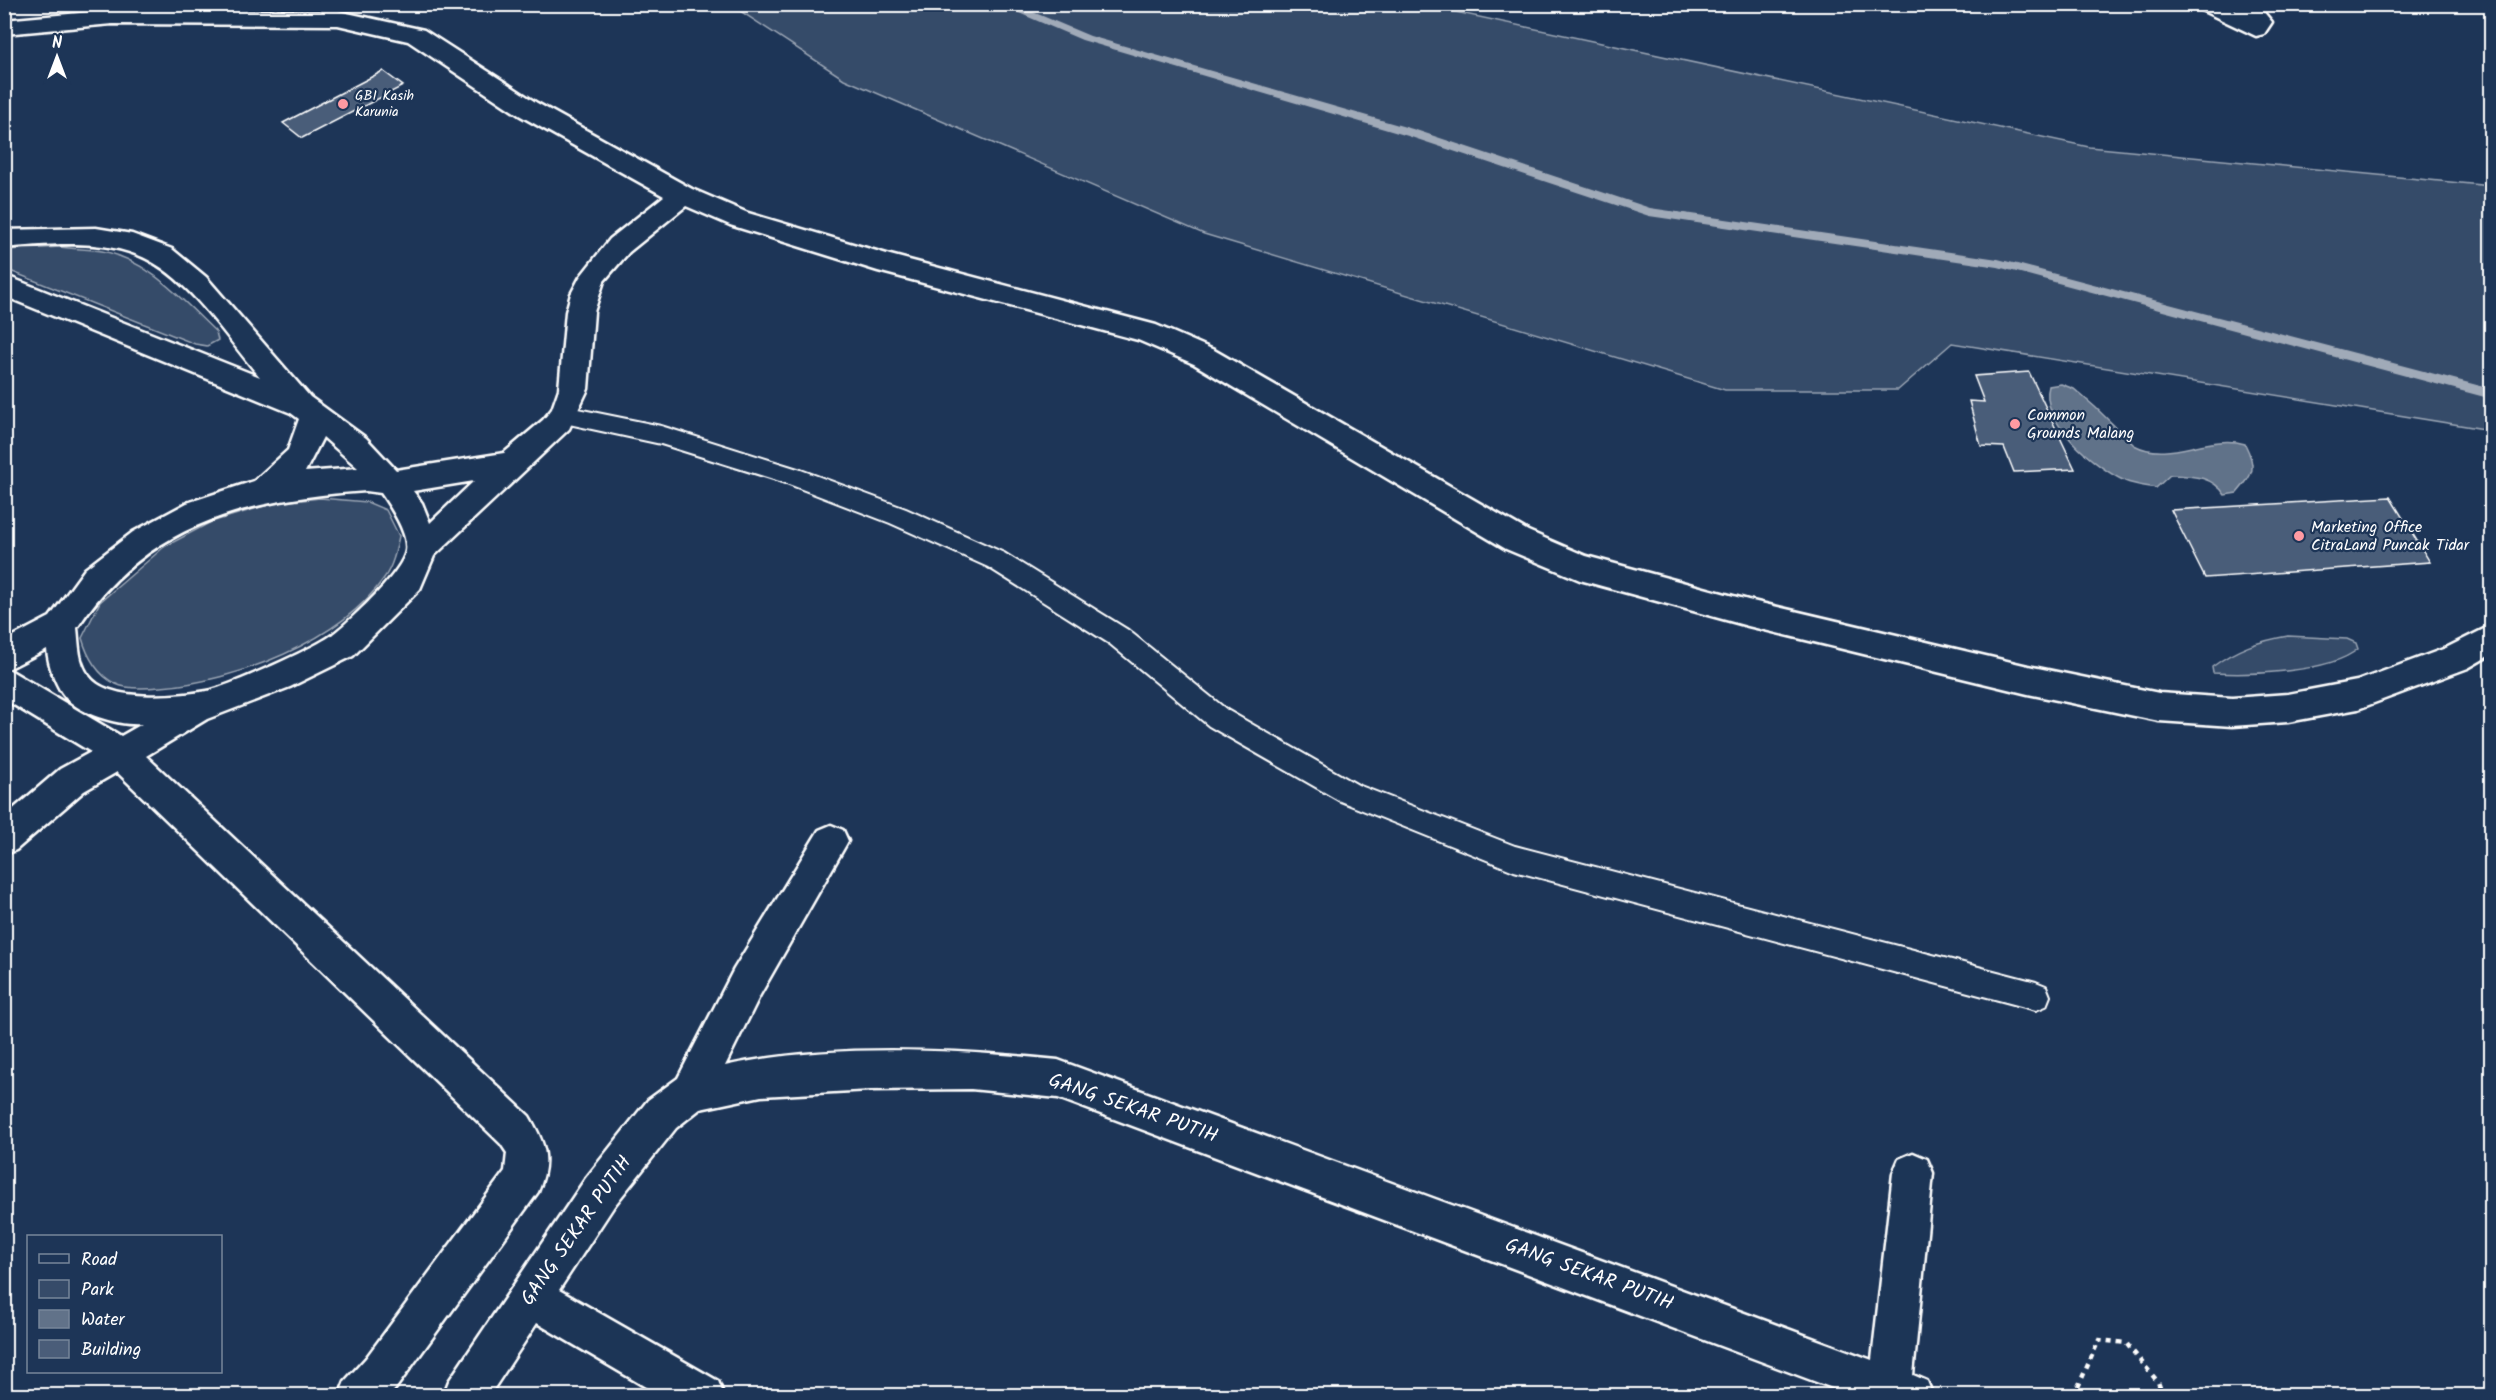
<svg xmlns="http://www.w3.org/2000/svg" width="2496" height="1400" font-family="Kalam,sans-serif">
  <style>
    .green { fill: #364b69; stroke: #9aa5b4; stroke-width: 1.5 }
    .water { fill: #617289; stroke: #a0aab8; stroke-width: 1.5 }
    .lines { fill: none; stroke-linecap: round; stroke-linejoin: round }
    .stream { fill: #a0aab8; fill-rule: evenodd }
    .building { fill: #4a5d79; stroke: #fff; stroke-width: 1.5 }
    .service-casing { stroke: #fff; stroke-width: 4 }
    .minor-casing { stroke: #fff; stroke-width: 5 }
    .path { stroke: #fff; stroke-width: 4.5; stroke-dasharray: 5 5; stroke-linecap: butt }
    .service { fill: #1d3557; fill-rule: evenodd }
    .minor { fill: #1d3557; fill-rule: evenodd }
    .poi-dot { fill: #ff9aa2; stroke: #1d3557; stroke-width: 2 }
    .labels { text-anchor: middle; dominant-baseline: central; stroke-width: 4.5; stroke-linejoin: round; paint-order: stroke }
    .far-poi-label { font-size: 14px; fill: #fff; stroke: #1d3557; text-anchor: start }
    .poi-label { font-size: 16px; fill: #fff; stroke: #1d3557; text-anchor: start }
    .near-street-label { font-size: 20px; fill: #fff; stroke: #1d3557 }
  </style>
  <rect width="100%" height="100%" fill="#1d3557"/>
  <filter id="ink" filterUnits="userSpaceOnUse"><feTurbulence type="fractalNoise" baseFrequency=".0167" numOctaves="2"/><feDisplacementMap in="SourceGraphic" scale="12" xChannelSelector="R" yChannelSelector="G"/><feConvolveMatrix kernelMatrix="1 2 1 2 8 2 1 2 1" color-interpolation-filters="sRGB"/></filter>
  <g filter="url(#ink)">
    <g class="green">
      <path d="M731 5H1423L2089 147 2491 186V430L1952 343 1898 390H1725L1204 234 844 79Z"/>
      <path d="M60 247C74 249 89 249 102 251 149 260 183 301 216 332L218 340 207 346 195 344 5 269V250Z"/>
      <path d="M320 498 367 502 386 510 399 536C396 550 393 566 384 578 341 641 234 682 161 687 149 688 127 690 116 684 98 676 87 656 82 638L100 602 164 547 211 522 275 503Z"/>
      <path d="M2288 636 2347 639 2356 643 2358 649C2329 673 2250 675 2213 673L2212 667C2236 649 2259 641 2288 636Z"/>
    </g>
    <path class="water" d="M2061 384 2074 389 2095 407 2134 445C2170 464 2208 433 2245 444 2257 468 2254 473 2237 493L2225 495C2212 475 2191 476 2170 475L2156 488C2146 486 2134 485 2125 481 2096 468 2039 421 2049 386Z"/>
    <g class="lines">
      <path class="stream" d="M998 4H1014L1090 36 1416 130 1650 208 1998 259 2492 389V399L1998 267 1649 216 1408 136 1082 40Z"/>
    </g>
    <g class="building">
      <path d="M383 71 403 86 302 138 283 123Z"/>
      <path d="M2029 372 2075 469 2014 472 2004 447 1981 446 1969 401 1984 402 1974 376Z"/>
      <path d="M2390 497 2430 562 2205 578 2171 510Z"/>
    </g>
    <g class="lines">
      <g class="service-casing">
        <path id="service" d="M563 406 661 426 801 470 906 509 1004 553 1128 630 1227 710 1358 785 1515 846 2036 982 2046 986 2050 996 2046 1006 2036 1010 1514 871 1340 801 1209 726 1110 644 988 567 890 523 786 483 661 444 555 421 552 415 555 409Z"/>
      </g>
      <g class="minor-casing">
        <g id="minor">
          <path d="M2196 4H2226L2236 10 2233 4H2257L2272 22 2264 34 2256 36 2199 9Z"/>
          <path d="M112 10 338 11 424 30 537 103 692 189 748 213 890 255 1156 325 1214 350 1528 531 1586 556 1748 600 2028 666 2159 693 2232 698 2288 694 2357 681 2446 648 2492 625V654L2468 668 2358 709 2288 722 2232 726 2159 721 2028 694 1748 626 1580 580 1506 549 1194 364 1138 340 878 271 730 225 686 206 629 252 604 281 594 312 588 389 569 429 434 556 420 589 353 656 290 687 207 719 146 756 529 1116C546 1145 551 1160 538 1192L396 1388 389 1396H339L345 1381 366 1358 505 1171 507 1153 501 1144 117 772 84 791 16 850 4 855V817L60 769 91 752 4 699V641L50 617 85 569 133 532 187 503 254 481 288 450 299 419 291 413 4 296V275L260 377C229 341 195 287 154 263 111 237 52 244 4 248V230L96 228 132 234 172 249 206 277 310 397 366 438 396 470 504 453 543 420 552 409 559 389 566 312 571 294 580 277 610 239 664 196 519 115 408 41 338 25 112 24 4 34V20ZM323 437 358 468 305 472ZM474 481 430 523 422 503 413 491ZM366 491 381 493C390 506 409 534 406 551 402 573 350 621 332 635 315 648 228 687 207 691 178 696 108 703 89 676 78 662 79 645 77 628 146 523 248 499 366 491ZM47 649C48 664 56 687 66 698 82 715 120 726 142 724L121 736 8 669Z"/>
          <path d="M831 825 843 830 848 841 760 995 725 1066C828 1043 953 1049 1058 1060L1872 1360 1893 1173 1899 1159 1913 1153 1927 1159 1933 1173 1913 1375 1927 1381 1933 1396H1854L1058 1098 971 1089 870 1090 761 1096 700 1109 676 1128 614 1206 559 1290 718 1381 724 1396H661L537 1323 489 1396H443L449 1381 586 1178 648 1100 678 1078 734 969 819 830Z"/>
        </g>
      </g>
      <path class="path" d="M2074 1396 2099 1340 2126 1343 2158 1382 2163 1396"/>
      <use href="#service" class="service"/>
      <use href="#minor" class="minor"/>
    </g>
  </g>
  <g class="poi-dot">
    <circle cx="343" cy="104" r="6"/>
    <circle cx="2015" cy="424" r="6"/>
    <circle cx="2299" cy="536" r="6"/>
  </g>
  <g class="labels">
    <g class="far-poi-label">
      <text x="355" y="96">GBI Kasih<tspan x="355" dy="16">Karunia</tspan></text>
    </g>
    <g class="poi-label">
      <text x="2027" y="415">Common<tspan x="2027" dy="18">Grounds Malang</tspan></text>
      <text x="2311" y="527">Marketing Office<tspan x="2311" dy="18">CitraLand Puncak Tidar</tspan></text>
    </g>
    <g class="near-street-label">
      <text transform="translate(1133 1109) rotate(19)">GANG SEKAR PUTIH</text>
      <text transform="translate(577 1231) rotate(-55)">GANG SEKAR PUTIH</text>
      <text transform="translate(1589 1275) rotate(20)">GANG SEKAR PUTIH</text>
    </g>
  </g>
  <rect width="2496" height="1400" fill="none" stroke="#1d3557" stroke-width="24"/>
  <rect x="12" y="12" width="2472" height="1376" fill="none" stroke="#fff" stroke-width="2" filter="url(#ink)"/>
  <rect x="27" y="1235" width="195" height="138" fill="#1d3557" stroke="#77869a" stroke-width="1.5"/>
  <rect x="39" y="1254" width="30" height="9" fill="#1d3557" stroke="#77869a" stroke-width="1.5"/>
  <text x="81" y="1265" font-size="18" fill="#ffffff">Road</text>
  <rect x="39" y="1280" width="30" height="18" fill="#364b69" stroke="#77869a" stroke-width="1.5"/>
  <text x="81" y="1295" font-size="18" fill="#ffffff">Park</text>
  <rect x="39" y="1310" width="30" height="18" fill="#617289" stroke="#77869a" stroke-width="1.5"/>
  <text x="81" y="1325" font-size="18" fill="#ffffff">Water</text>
  <rect x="39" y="1340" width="30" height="18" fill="#4a5d79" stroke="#77869a" stroke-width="1.5"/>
  <text x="81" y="1355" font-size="18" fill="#ffffff">Building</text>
  <g transform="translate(57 57)" stroke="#1d3557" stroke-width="4.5" paint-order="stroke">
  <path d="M0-4.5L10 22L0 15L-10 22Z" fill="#ffffff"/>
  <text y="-9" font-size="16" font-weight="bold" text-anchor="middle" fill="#ffffff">N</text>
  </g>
</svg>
